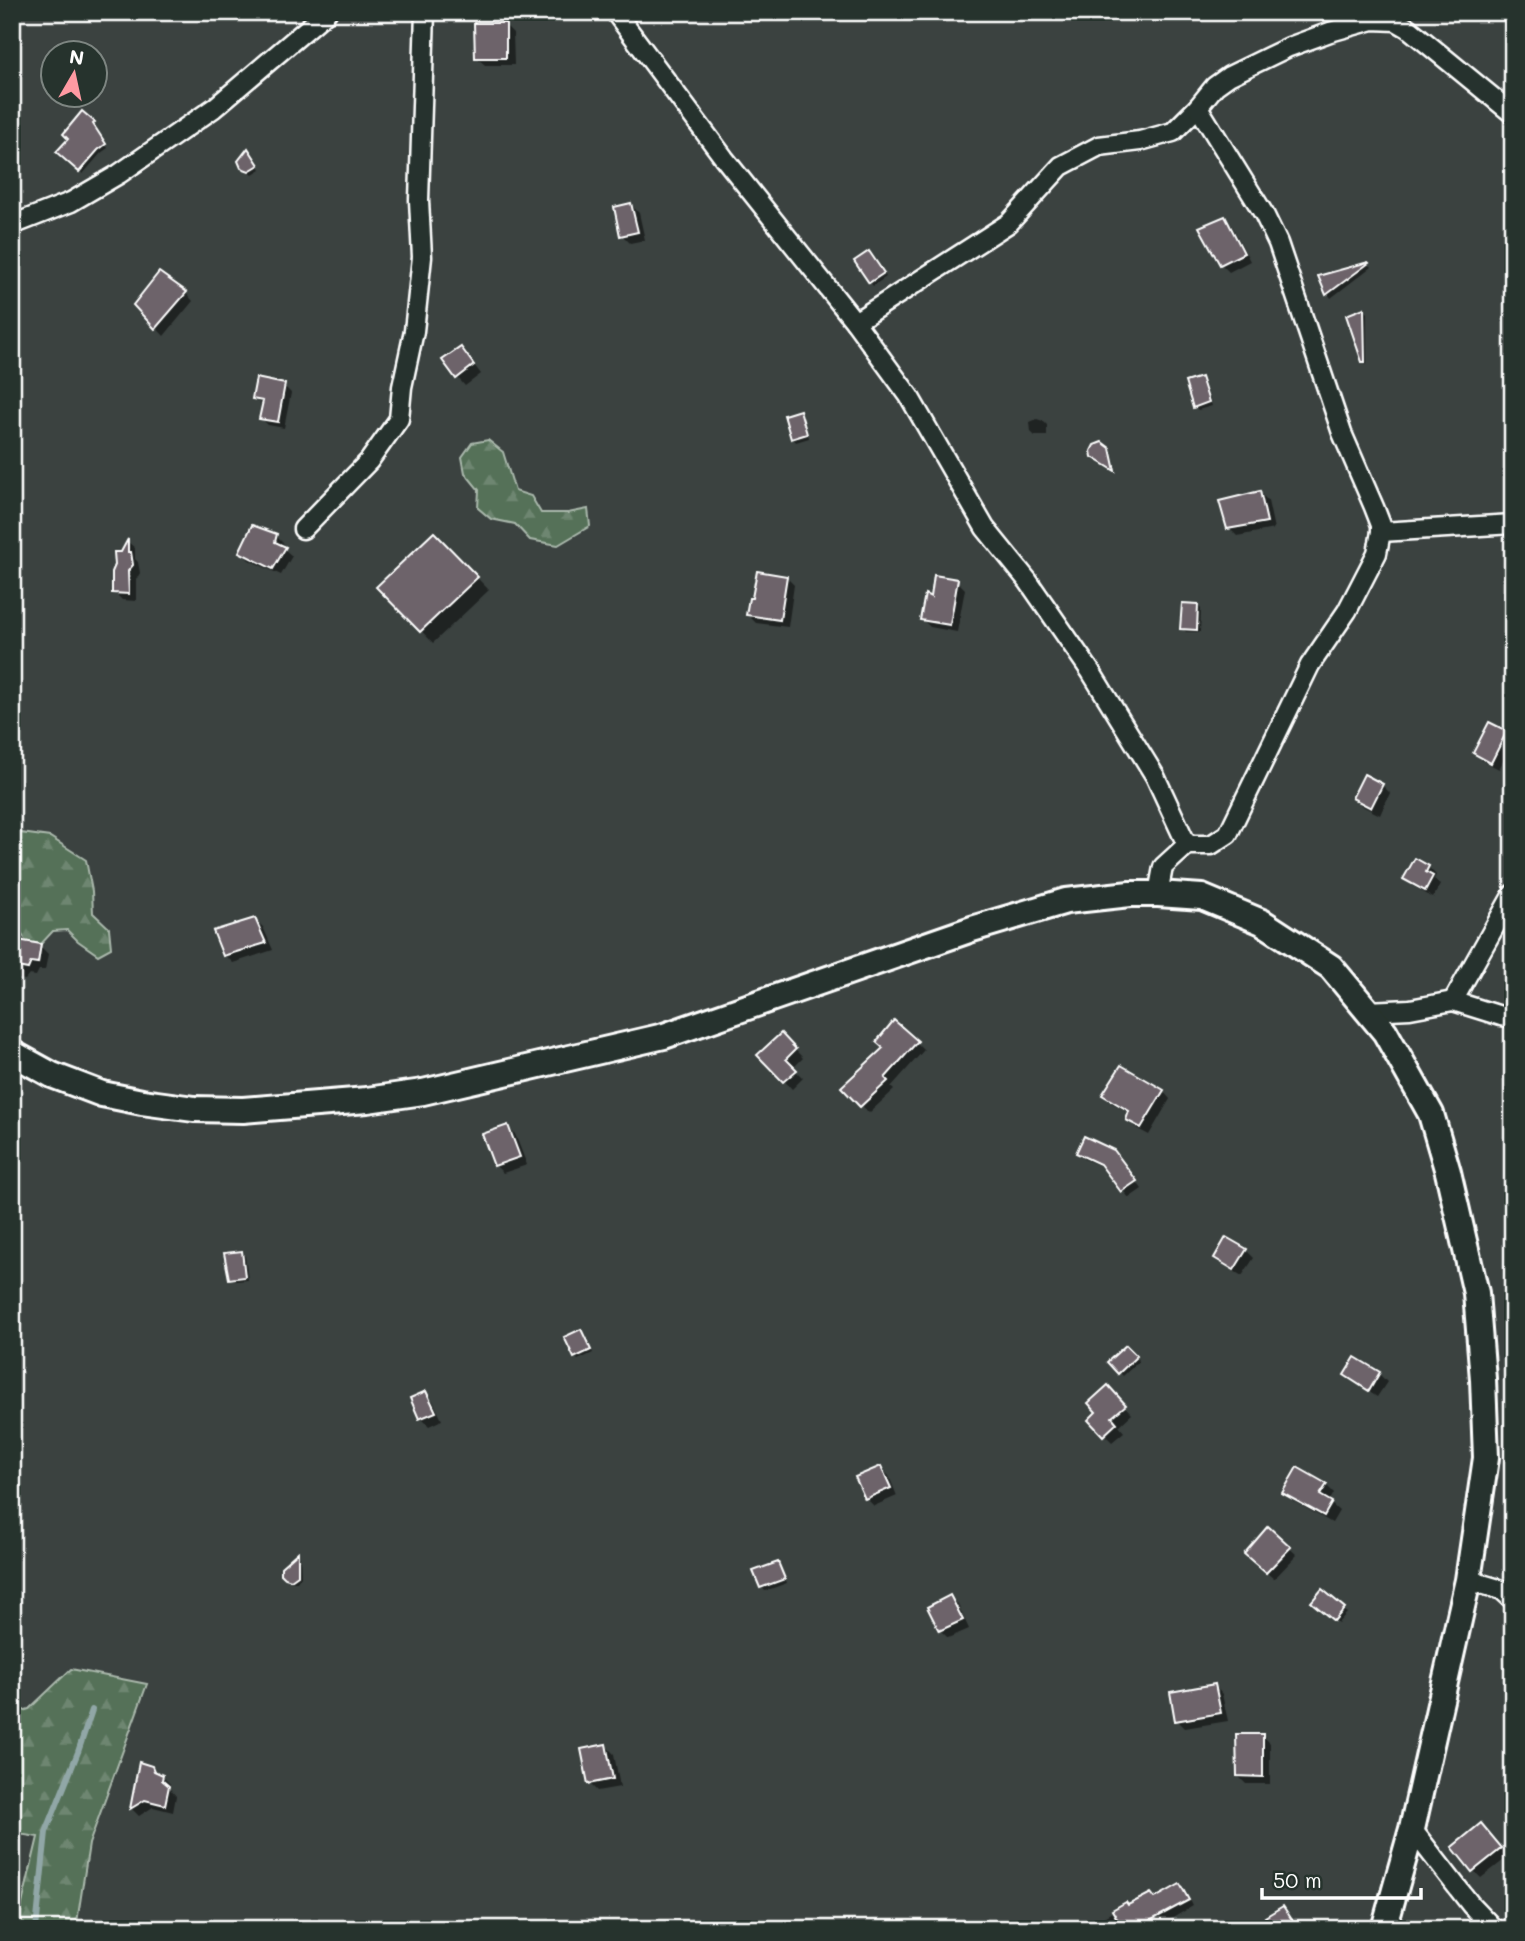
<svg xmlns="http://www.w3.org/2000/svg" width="1525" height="1941" font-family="Mali,sans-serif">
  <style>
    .forest { fill: url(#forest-firs); stroke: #aab8ac; stroke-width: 2 }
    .shadow { fill: #0007 }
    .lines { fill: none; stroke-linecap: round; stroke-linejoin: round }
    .stream { stroke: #91a7a7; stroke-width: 6 }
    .building { fill: #6d646b; stroke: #fff; stroke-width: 2 }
    .street-casing { stroke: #fff; stroke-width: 23 }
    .secondary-casing { stroke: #fff; stroke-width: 30 }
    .street { stroke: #26332d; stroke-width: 18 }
    .secondary { stroke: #26332d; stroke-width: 24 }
  </style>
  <defs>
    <pattern id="forest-firs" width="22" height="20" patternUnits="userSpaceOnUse" patternTransform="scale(1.75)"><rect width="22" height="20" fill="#557158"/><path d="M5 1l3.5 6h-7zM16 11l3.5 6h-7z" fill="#6e8671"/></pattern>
  </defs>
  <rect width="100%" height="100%" fill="#3b4240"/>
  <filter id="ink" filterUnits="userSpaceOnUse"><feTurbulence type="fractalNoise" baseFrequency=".0143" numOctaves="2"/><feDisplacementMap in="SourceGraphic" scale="14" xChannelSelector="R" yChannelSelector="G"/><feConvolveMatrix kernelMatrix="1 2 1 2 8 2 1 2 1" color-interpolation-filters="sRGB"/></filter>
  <g filter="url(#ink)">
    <g class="forest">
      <path d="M488 440 503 452 515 491 531 496 541 513H568L588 509 590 526 558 545 530 540 515 524 491 519 478 508 479 490 465 473 462 457 472 443Z"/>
      <path d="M12 828 21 833 50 837 86 860 92 891 93 913 109 928 111 948 98 955 78 941 67 930 53 931 41 944 25 941 22 935 12 934Z"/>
      <path d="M71 1669 147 1684 89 1844 76 1929H16L38 1837 12 1833V1714L29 1709Z"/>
    </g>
    <g class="shadow">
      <path d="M505 25 513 33 514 65H485L477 58Z"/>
      <path d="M82 114 97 127 96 129 108 148 101 153 83 174 58 152 70 139Z"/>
      <path d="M251 154 261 169 253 174 243 167Z"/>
      <path d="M631 205 639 213 645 240 630 243 622 235Z"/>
      <path d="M1224 218 1232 226 1250 261 1229 272 1221 264 1202 228Z"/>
      <path d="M872 257 886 277 873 286 870 282Z"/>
      <path d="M1368 264 1371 267 1331 298 1328 294 1320 277Z"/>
      <path d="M186 293 193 301 164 336 135 305Z"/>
      <path d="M1364 310 1367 313V365L1363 362Z"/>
      <path d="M468 357 481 374 465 386 458 378Z"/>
      <path d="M1200 379 1204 383 1212 406 1198 410 1195 407Z"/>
      <path d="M284 386 291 393 284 428 268 425 261 418 263 406 254 398Z"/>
      <path d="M799 412 803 416 809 438 796 442 793 438Z"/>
      <path d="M1037 419 1043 421 1047 425V436H1035L1031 432 1030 422Z"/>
      <path d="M1260 493 1268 501 1274 529 1237 536 1229 528Z"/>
      <path d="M434 534 489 590 433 643 379 587Z"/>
      <path d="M276 536 284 544 283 548 292 556 281 575 249 560 241 552Z"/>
      <path d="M128 542 135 548V559L138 562 140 573 136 580V601L122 600 114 592 122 554Z"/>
      <path d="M786 577 794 585 788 627 756 623 748 615 754 600Z"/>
      <path d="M957 581 965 589 957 632 930 627 922 619 932 600Z"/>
      <path d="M1198 606 1201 609 1200 632H1186L1182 628Z"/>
      <path d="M1506 732 1513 739V742L1499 769 1483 761 1475 753Z"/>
      <path d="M1365 776 1382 785 1390 793 1380 815 1362 806 1354 798Z"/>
      <path d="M1428 867 1436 875 1434 879 1440 885 1433 898 1413 886 1405 878Z"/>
      <path d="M255 920 263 927 273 950 233 963 225 955Z"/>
      <path d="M12 936H22L29 944 40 946 48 954 45 970H39L36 976 29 975 25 980 12 978Z"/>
      <path d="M781 1035 803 1058 793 1068 803 1078 792 1089 760 1055Z"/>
      <path d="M916 1042 924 1050 891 1087 894 1090 869 1113 844 1087Z"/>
      <path d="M1163 1091 1170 1099 1149 1135 1136 1128 1128 1120 1130 1113 1112 1103 1105 1095Z"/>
      <path d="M507 1127 515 1134 527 1165 503 1173 495 1165Z"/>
      <path d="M1078 1152 1120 1159 1142 1189 1129 1198 1106 1168 1084 1159Z"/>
      <path d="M1246 1250 1254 1258 1242 1276 1224 1265 1216 1258Z"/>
      <path d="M242 1252 245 1256 248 1280 235 1281 231 1278Z"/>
      <path d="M581 1331 584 1334 593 1353 578 1360 575 1357Z"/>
      <path d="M1126 1347 1139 1361 1123 1376 1110 1362Z"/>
      <path d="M1356 1359 1379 1374 1387 1382 1377 1397 1354 1382 1346 1375Z"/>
      <path d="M425 1393 433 1401 442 1420 429 1426 421 1418Z"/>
      <path d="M1115 1396 1132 1414 1119 1426 1124 1432 1112 1442 1090 1420Z"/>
      <path d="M881 1468 889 1476 897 1496 874 1506 866 1498Z"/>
      <path d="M1326 1485 1334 1493 1329 1502 1339 1511 1332 1523 1293 1501 1285 1493Z"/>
      <path d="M1268 1528 1297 1555 1274 1579 1253 1561Z"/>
      <path d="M297 1554 300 1557 301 1576 297 1582H293L284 1576Z"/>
      <path d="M778 1564 781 1567 787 1583 765 1591 762 1587Z"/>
      <path d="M1322 1591 1347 1613 1338 1623 1314 1601Z"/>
      <path d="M950 1597 958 1605 969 1629 948 1638 940 1630Z"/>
      <path d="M1215 1686 1222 1694 1228 1721 1185 1728 1177 1720Z"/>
      <path d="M1262 1735 1270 1743V1784H1246L1238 1776Z"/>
      <path d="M606 1746 614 1754 620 1787 597 1791 589 1783Z"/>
      <path d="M141 1764 162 1776 170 1784V1789L176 1796 173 1812 153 1807 139 1816 132 1809Z"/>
      <path d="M1489 1833 1508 1857 1481 1878 1474 1871Z"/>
      <path d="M1180 1886 1186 1892 1193 1906 1154 1929H1083L1126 1904 1129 1907 1156 1900Z"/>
    </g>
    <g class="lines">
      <path class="stream" d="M36 1929 46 1832 78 1752 92 1710"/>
    </g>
    <g class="building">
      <path d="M474 23H506V58H475Z"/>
      <path d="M82 111 95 122 93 124 106 144 98 150 79 172 56 152 68 139 63 134Z"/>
      <path d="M248 148 259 165 249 171 241 168 238 161Z"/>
      <path d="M631 203 638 232 620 236 614 207Z"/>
      <path d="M1225 216 1244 253 1220 265 1199 227Z"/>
      <path d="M869 251 884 273 869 283 854 261Z"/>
      <path d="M1368 262 1369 263 1326 295 1318 276Z"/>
      <path d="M159 272 187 292 155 329 133 305Z"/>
      <path d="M1364 308 1365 362H1362L1346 315Z"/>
      <path d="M461 347 474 365 456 379 442 360Z"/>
      <path d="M1201 377 1209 402 1193 408 1185 382Z"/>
      <path d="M256 378 285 384 278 422 259 419 263 401 252 399Z"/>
      <path d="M800 410 807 434 791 439 784 415Z"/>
      <path d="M1102 442 1110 448 1115 471 1092 457 1091 451 1094 445Z"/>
      <path d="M1260 491 1267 522 1227 529 1219 501Z"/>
      <path d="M252 525 277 534 275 542 286 547 273 569 239 552Z"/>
      <path d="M434 532 478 577 420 632 376 587Z"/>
      <path d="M128 539V552H131L133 565 128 571 129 594 112 593V572L115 565 114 552H121Z"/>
      <path d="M757 571 787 576 780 620 746 615 749 598H752Z"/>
      <path d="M934 575 958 579 950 625 920 620 925 594 931 597Z"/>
      <path d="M1182 603 1198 604 1197 630 1180 629Z"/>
      <path d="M1489 722 1507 731 1491 763 1473 753Z"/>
      <path d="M1364 774 1383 784 1371 808 1352 798Z"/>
      <path d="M1415 858 1429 866 1426 872 1433 876 1425 891 1403 879Z"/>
      <path d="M255 918 266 943 223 956 213 931Z"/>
      <path d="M12 939 41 944 38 963 31 962 28 969 12 966Z"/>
      <path d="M894 1020 918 1041 885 1078 888 1081 860 1107 841 1087 883 1048 876 1042Z"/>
      <path d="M781 1033 796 1049 786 1059 797 1070 783 1082 757 1055Z"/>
      <path d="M1121 1065 1164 1090 1141 1128 1126 1120 1129 1111 1102 1095Z"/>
      <path d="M508 1125 520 1157 494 1166 482 1134Z"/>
      <path d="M1084 1136 1114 1150 1137 1181 1121 1192 1100 1164 1076 1153Z"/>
      <path d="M1226 1237 1247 1249 1234 1270 1214 1258Z"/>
      <path d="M242 1251 245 1277 229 1279 224 1253Z"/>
      <path d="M581 1329 591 1350 574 1358 564 1337Z"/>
      <path d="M1126 1345 1137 1356 1118 1374 1107 1362Z"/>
      <path d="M1355 1357 1380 1372 1369 1391 1344 1375Z"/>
      <path d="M1108 1385 1126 1405 1112 1417 1117 1423 1103 1436 1088 1420 1096 1412 1088 1403Z"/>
      <path d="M426 1391 436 1412 419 1419 410 1398Z"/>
      <path d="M881 1466 891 1488 865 1499 855 1477Z"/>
      <path d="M1297 1467 1327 1484 1320 1495 1332 1502 1324 1516 1282 1493Z"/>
      <path d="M1268 1526 1291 1547 1266 1573 1244 1554Z"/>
      <path d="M298 1552V1575L291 1580 285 1578 281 1574V1567Z"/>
      <path d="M778 1562 785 1579 760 1588 753 1571Z"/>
      <path d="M1322 1589 1345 1608 1334 1621 1311 1602Z"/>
      <path d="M950 1595 963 1620 939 1631 927 1607Z"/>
      <path d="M1215 1684 1221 1713 1175 1721 1170 1692Z"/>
      <path d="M1236 1734H1263V1777L1237 1776Z"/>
      <path d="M606 1744 613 1779 588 1784 581 1749Z"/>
      <path d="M139 1762 152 1766 154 1771 163 1775 162 1780 169 1786 165 1805 145 1800 130 1809Z"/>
      <path d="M1481 1823 1502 1848 1472 1872 1452 1847Z"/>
      <path d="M1180 1884 1189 1900 1135 1929H1123L1112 1910 1126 1902 1128 1905 1151 1893 1155 1898Z"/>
      <path d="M1283 1906 1298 1929H1273L1265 1917Z"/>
    </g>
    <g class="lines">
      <g class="street-casing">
        <g id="street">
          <path d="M615 12 724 158 855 322 909 396 985 528 1028 581 1091 672 1155 776 1187 845 1163 867 1158 894"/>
          <path d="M12 225 71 202 119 174 214 108 327 12"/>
          <path d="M855 322 1009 223 1061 166 1099 146 1140 141 1173 132 1198 107 1215 86 1229 76 1289 47 1330 32 1373 20 1396 21 1408 28 1513 114"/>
          <path d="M303 529 369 461 399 419 402 387 414 331 422 257 419 200 425 12"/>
          <path d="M1381 532 1513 524"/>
          <path d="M1187 845H1211L1228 834 1310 665 1347 611 1377 553 1381 532V525L1374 507 1342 433 1278 243 1264 214 1198 107"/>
          <path d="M1453 1001 1513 894"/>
          <path d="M1368 1011 1410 1009 1453 1001 1501 1016 1513 1018"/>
          <path d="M1468 1580 1502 1590 1513 1600"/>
          <path d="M1412 1829 1471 1905 1494 1929"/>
        </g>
      </g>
      <g class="secondary-casing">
        <path id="secondary" d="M12 1053 52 1075 102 1094 142 1102 194 1109 243 1110 367 1100 423 1092 664 1036 972 929 1066 901 1130 894H1158L1202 897 1262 922 1331 967 1385 1032 1431 1114 1448 1172 1476 1293 1483 1379 1486 1458 1468 1580 1412 1829 1384 1929"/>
      </g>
      <use href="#street" class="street"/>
      <use href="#secondary" class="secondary"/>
    </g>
  </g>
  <rect width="1525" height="1941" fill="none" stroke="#26332d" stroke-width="42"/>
  <rect x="21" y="21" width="1483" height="1899" fill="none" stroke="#fff" stroke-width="2.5" filter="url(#ink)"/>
  <g transform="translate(74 74) rotate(9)"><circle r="33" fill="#26332d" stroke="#7d8581" stroke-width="2"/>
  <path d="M0-5L12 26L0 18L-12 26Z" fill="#ff9aa2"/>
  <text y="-10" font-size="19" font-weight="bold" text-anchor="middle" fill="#ffffff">N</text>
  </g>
  <path d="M1262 1888v10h159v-10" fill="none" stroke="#ffffff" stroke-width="3.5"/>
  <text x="1273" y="1888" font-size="21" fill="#ffffff" stroke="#26332d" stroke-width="5" paint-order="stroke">50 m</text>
</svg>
